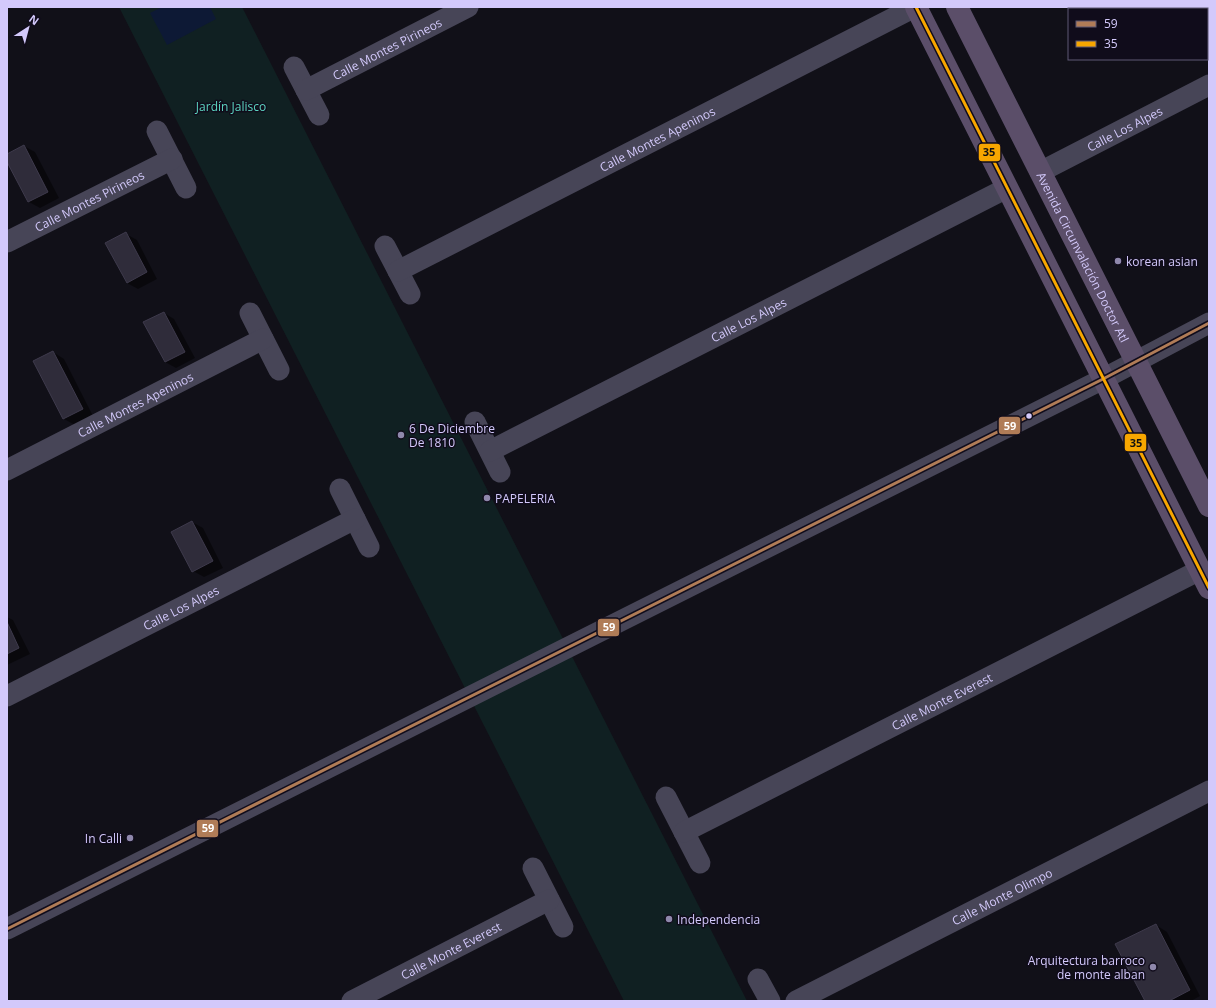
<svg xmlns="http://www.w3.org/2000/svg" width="1216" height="1008" font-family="'Open Sans',sans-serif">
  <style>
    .green { fill: #102022 }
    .water { fill: #0d1935 }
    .shadow { fill: #0007 }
    .building { fill: #2f2c3a; stroke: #3e3a4c }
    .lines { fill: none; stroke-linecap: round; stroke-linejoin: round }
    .street { stroke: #474557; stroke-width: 21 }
    .primary { stroke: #5b4e69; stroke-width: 22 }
    .bus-1-casing { stroke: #100c1b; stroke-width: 6 }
    .bus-2-casing { stroke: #100c1b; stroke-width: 6 }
    .bus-1 { stroke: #b07c57; stroke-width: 3 }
    .bus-2 { stroke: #f7a600; stroke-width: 3 }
    .poi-dot { fill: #8f88ac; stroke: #100c1b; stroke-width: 1.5 }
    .bus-dot { fill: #d3c9fb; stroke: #100c1b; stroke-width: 1.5 }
    .labels { text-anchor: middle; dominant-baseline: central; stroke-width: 3; stroke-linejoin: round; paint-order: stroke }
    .street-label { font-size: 12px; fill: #d3c9fb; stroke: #100c1b }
    .park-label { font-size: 12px; fill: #5cd5c1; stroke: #100c1b }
    .poi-label { font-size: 12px; fill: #d3c9fb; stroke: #100c1b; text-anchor: start }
    .line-badge { stroke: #100c1b; stroke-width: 1.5 }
    .badge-label { font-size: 11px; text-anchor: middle; font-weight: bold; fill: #fff }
    .pale-badge-label { font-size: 11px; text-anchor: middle; font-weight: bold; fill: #111 }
  </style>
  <rect width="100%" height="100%" fill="#111018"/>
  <path class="green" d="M119 7H242L747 1001H624Z"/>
  <path class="water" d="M162 7H210L216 19 167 45 150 13Z"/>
  <g class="shadow">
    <path d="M24 146 35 152 59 198 40 208 29 202 7 160V155Z"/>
    <path d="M126 234 137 240 157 279 138 289 127 283Z"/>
    <path d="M164 313 174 319 195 358 176 368 165 362Z"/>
    <path d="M53 352 64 359 93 416 75 425 64 419Z"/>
    <path d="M192 522 203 528 223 568 204 577 193 571Z"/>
    <path d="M7 617 13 620 30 654 7 665Z"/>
    <path d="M1156 925 1167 932 1200 996 1191 1001H1146Z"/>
  </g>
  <g class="building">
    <path d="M24 145 48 192 28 202 7 162V154Z"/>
    <path d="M126 232 147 272 127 283 105 243Z"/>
    <path d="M164 312 185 352 165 362 143 322Z"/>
    <path d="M53 351 83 409 63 419 33 361Z"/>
    <path d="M192 521 213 561 192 572 171 532Z"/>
    <path d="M7 622 19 648 7 654Z"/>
    <path d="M1156 924 1190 990 1169 1001H1145L1115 944Z"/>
  </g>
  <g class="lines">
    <g class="street">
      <path d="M294 67 319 115"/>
      <path id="s1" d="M306 90 468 7"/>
      <path d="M157 131 186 188"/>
      <path id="s2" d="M1040 172 1209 85"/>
      <path id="s3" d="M7 242 172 159"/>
      <path d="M385 246 410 294"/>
      <path id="s4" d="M398 271 915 7"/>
      <path d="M250 313 279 370"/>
      <path d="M475 422 500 472"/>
      <path id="s5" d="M490 451 1007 188"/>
      <path id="s6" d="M7 470 263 339"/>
      <path d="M340 489 369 547"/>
      <path id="s7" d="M7 696 355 519"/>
      <path d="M666 797 700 863"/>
      <path id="s8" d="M684 832 1200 570"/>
      <path d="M533 868 563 927"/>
      <path d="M7 929 1103 379 1209 323"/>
      <path d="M758 979 770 1001"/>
      <path id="s9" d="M352 1001 549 900"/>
      <path id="s10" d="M796 1001 1209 791"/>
    </g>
    <g class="primary">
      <path d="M916 7 1209 588"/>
      <path id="s11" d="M957 7 1209 506"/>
    </g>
    <g class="bus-1-casing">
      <path id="bus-1" d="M7 929 1103 379 1209 323"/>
    </g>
    <g class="bus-2-casing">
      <path id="bus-2" d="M916 7 1209 588"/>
    </g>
    <use href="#bus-1" class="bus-1"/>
    <use href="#bus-2" class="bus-2"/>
  </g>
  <g class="poi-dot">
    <circle cx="1118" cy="261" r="4"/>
    <circle cx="401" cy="435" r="4"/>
    <circle cx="487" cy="498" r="4"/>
    <circle cx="130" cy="838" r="4"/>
    <circle cx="669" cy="919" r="4"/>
    <circle cx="1153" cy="967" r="4"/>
  </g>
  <circle class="bus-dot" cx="1029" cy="416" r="3.5"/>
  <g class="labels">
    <g class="street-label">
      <text stroke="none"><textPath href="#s1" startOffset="91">Calle Montes Pirineos</textPath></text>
      <text stroke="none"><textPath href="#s2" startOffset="95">Calle Los Alpes</textPath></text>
      <text stroke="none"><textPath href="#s4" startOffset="291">Calle Montes Apeninos</textPath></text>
      <text stroke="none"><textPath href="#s3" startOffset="92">Calle Montes Pirineos</textPath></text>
      <text stroke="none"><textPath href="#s11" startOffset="280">Avenida Circunvalación Doctor Atl</textPath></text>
      <text stroke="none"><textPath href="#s5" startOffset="290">Calle Los Alpes</textPath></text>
      <text stroke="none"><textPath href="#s6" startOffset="144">Calle Montes Apeninos</textPath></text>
      <text stroke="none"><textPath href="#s7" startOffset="195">Calle Los Alpes</textPath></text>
      <text stroke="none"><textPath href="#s8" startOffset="289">Calle Monte Everest</textPath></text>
      <text stroke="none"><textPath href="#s10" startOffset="231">Calle Monte Olimpo</textPath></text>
      <text stroke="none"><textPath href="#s9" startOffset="111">Calle Monte Everest</textPath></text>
    </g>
    <g class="park-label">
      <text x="231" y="106">Jardín Jalisco</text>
    </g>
    <g class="poi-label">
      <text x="1126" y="261">korean asian</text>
      <text x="409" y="428">6 De Diciembre<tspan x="409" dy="14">De 1810</tspan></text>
      <text x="495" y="498">PAPELERIA</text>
      <text x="122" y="838" text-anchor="end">In Calli</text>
      <text x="677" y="919">Independencia</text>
      <text x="1145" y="960" text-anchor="end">Arquitectura barroco<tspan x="1145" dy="14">de monte alban</tspan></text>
    </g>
  </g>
  <g class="line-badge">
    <rect x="978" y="143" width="23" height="19" rx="4" fill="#f7a600"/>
    <rect x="998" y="416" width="23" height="19" rx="4" fill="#b07c57"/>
    <rect x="1124" y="433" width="23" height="19" rx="4" fill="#f7a600"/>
    <rect x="597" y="618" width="23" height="19" rx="4" fill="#b07c57"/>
    <rect x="196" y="819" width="23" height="19" rx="4" fill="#b07c57"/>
  </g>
  <g class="badge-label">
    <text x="1010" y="430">59</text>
    <text x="609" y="631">59</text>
    <text x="208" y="832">59</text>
  </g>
  <g class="pale-badge-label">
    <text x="989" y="156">35</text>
    <text x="1136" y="447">35</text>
  </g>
  <rect width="1216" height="1008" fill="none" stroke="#d3c9fb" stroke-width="16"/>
  <rect x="1068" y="8" width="140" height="52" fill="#100c1b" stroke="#5e5875"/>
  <rect x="1076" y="21" width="20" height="6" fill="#b07c57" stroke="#5e5875"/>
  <text x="1104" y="28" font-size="12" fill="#d3c9fb">59</text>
  <rect x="1076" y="41" width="20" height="6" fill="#f7a600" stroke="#5e5875"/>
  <text x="1104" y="48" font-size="12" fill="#d3c9fb">35</text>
  <g transform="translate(28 28) rotate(36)" stroke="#100c1b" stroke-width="3" paint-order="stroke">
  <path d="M0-3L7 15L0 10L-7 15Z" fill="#d3c9fb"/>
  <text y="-6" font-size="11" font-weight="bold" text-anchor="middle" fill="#d3c9fb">N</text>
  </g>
</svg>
